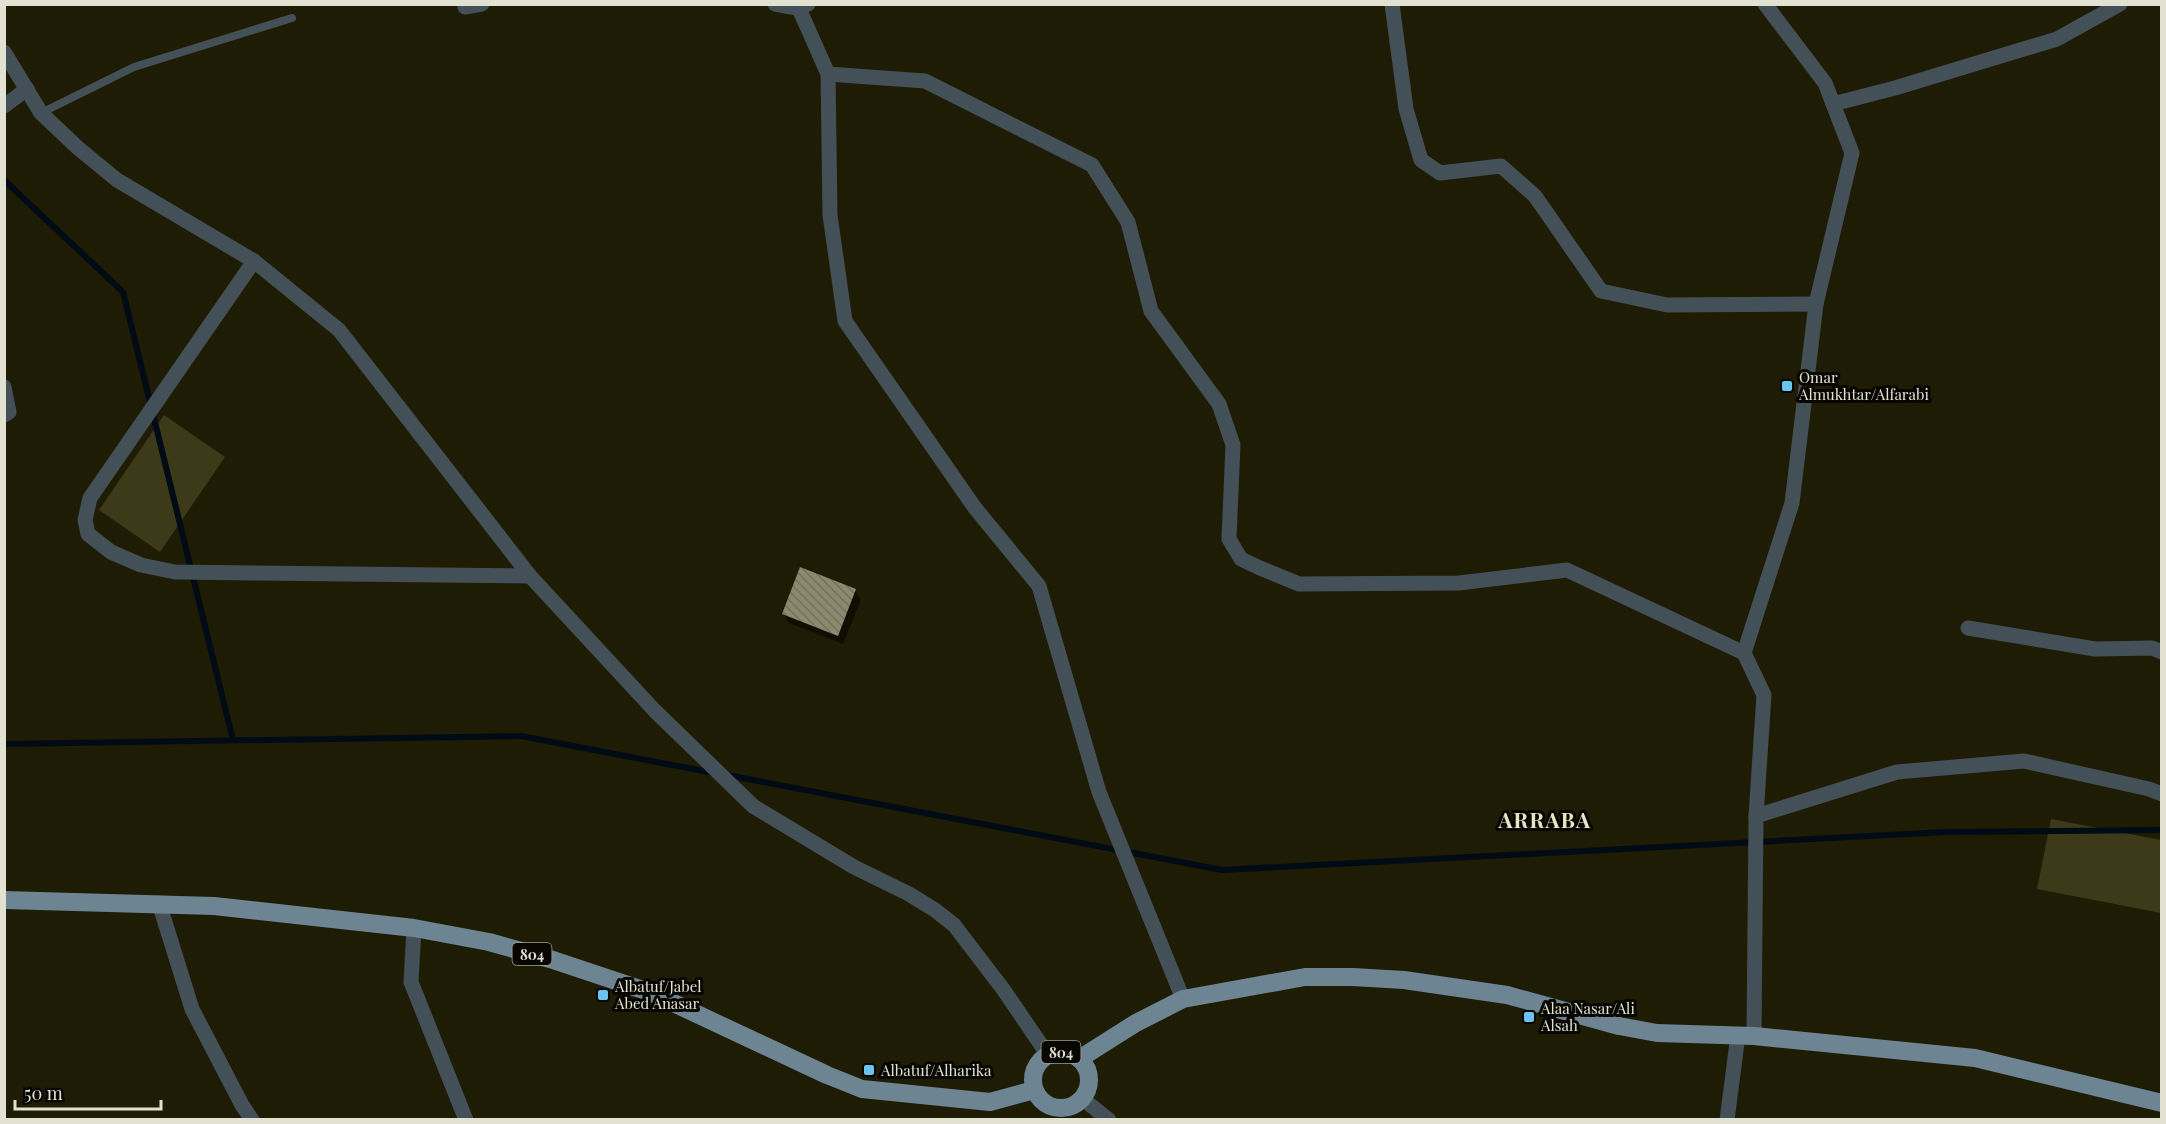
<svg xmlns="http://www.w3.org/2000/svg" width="2166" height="1124" font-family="'Playfair Display',serif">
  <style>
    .grass { fill: #3c3a18 }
    .shadow { fill: #0007 }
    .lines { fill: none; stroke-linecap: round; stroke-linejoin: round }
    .stream { stroke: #000b15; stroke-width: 6 }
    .building { fill: url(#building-back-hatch) }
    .lane { stroke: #445057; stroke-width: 8 }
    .street { stroke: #445057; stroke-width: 15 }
    .primary { stroke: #6d8593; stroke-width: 18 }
    .poi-dot { fill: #69c4f0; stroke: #070601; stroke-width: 2 }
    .labels { text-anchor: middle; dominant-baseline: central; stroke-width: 6; stroke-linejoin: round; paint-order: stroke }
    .shield { fill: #070601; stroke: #a0a093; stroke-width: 1.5 }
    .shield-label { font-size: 14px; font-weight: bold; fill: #e2e2d2 }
    .poi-label { font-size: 15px; fill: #e2e2d2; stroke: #070601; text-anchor: start }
    .district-label { font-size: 21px; font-weight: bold; letter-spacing: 1.5px; fill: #e5e5c6; stroke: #070601 }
  </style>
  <defs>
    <pattern id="building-back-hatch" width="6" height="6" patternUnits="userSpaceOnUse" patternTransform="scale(1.5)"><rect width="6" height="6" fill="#8b8a6e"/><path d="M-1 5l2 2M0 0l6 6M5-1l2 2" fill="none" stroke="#72725e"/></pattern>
  </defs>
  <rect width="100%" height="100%" fill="#1e1c04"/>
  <g class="grass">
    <path d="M164 415 225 457 160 552 99 510Z"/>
    <path d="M2051 819 2161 840V913L2037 889Z"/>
  </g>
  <path class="shadow" d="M801 569 855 591 861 600 843 644 789 623 784 614Z"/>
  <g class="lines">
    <g class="stream">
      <path d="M4 180 123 292 233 740"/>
      <path d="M4 744 521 736 714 773"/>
      <path d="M727 775 1222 870 1946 832 2162 830"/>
    </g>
  </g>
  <path class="building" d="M800 567 856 589 838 636 782 614Z"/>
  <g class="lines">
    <path class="lane" d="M41 113 134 67 292 18"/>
    <g class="street">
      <path d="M465 4V7L482 4"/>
      <path d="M775 4 797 8 808 4"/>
      <path d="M797 4 828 74 830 215 845 321 975 508 1039 586 1099 792 1183 999"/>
      <path d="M1392 4 1406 109 1421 160 1440 173 1501 166 1535 196 1601 291 1667 305 1816 304"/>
      <path d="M4 52 41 113 78 148 117 180 254 261 339 330 530 576 655 711 753 806 854 867 909 894 935 910 954 925 1003 989 1048 1055"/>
      <path d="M828 74 925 81 1092 165 1128 222 1151 311 1219 404 1233 445 1229 539 1241 559 1260 568 1299 584 1459 583 1567 570 1744 653"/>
      <path d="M1833 104 1895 88 2057 39 2120 4"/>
      <path d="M4 106 27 89"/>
      <path d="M254 261 90 498 85 520 88 534 111 552 141 565 175 572 530 576"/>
      <path d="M4 387 9 412 4 415"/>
      <path d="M1968 628 2095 649 2152 648 2162 652"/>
      <path d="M1756 816 1897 772 2024 761 2149 789 2162 794"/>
      <path d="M159 903 192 1009 242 1105 252 1120"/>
      <path d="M414 928 411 982 466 1120"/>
      <path d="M1754 1036 1756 816 1764 695 1744 653 1792 503 1816 304 1852 153 1825 83 1765 4"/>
      <path d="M1083 1099 1109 1120"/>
      <path d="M1727 1120 1738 1035"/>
    </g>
    <g class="primary">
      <path d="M4 900 214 906 414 928 489 942 550 959 652 993 827 1075 862 1089 990 1102 1034 1090"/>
      <circle cx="1061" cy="1080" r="28"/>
      <path d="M1079 1059 1136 1023 1183 999 1305 977H1353L1404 980 1507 995 1619 1026 1657 1033 1754 1036 1975 1058 2162 1103"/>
    </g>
  </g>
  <g class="poi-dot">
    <rect x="1781" y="380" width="12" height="12" rx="3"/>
    <rect x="597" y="989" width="12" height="12" rx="3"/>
    <rect x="1523" y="1011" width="12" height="12" rx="3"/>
    <rect x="863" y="1064" width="12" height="12" rx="3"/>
  </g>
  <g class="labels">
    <g class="shield">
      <rect x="512.5" y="943" width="39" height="22" rx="4.5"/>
      <rect x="1041.5" y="1041" width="39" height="22" rx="4.5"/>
    </g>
    <g class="shield-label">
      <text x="532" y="954">804</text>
      <text x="1061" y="1052">804</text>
    </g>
    <g class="poi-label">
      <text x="1799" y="377">Omar<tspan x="1799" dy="17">Almukhtar/Alfarabi</tspan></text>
      <text x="615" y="986">Albatuf/Jabel<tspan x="615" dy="17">Abed Anasar</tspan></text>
      <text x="1541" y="1008">Alaa Nasar/Ali<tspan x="1541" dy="17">Alsah</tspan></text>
      <text x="881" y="1070">Albatuf/Alharika</text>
    </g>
    <g class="district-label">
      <text x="1545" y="819">ARRABA</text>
    </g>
  </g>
  <rect width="2166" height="1124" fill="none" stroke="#e2e2d2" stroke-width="12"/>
  <path d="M15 1100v9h146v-9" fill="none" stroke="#e2e2d2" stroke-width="3"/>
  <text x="24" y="1100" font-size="18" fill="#e2e2d2" stroke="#070601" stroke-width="4.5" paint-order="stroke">50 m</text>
</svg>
